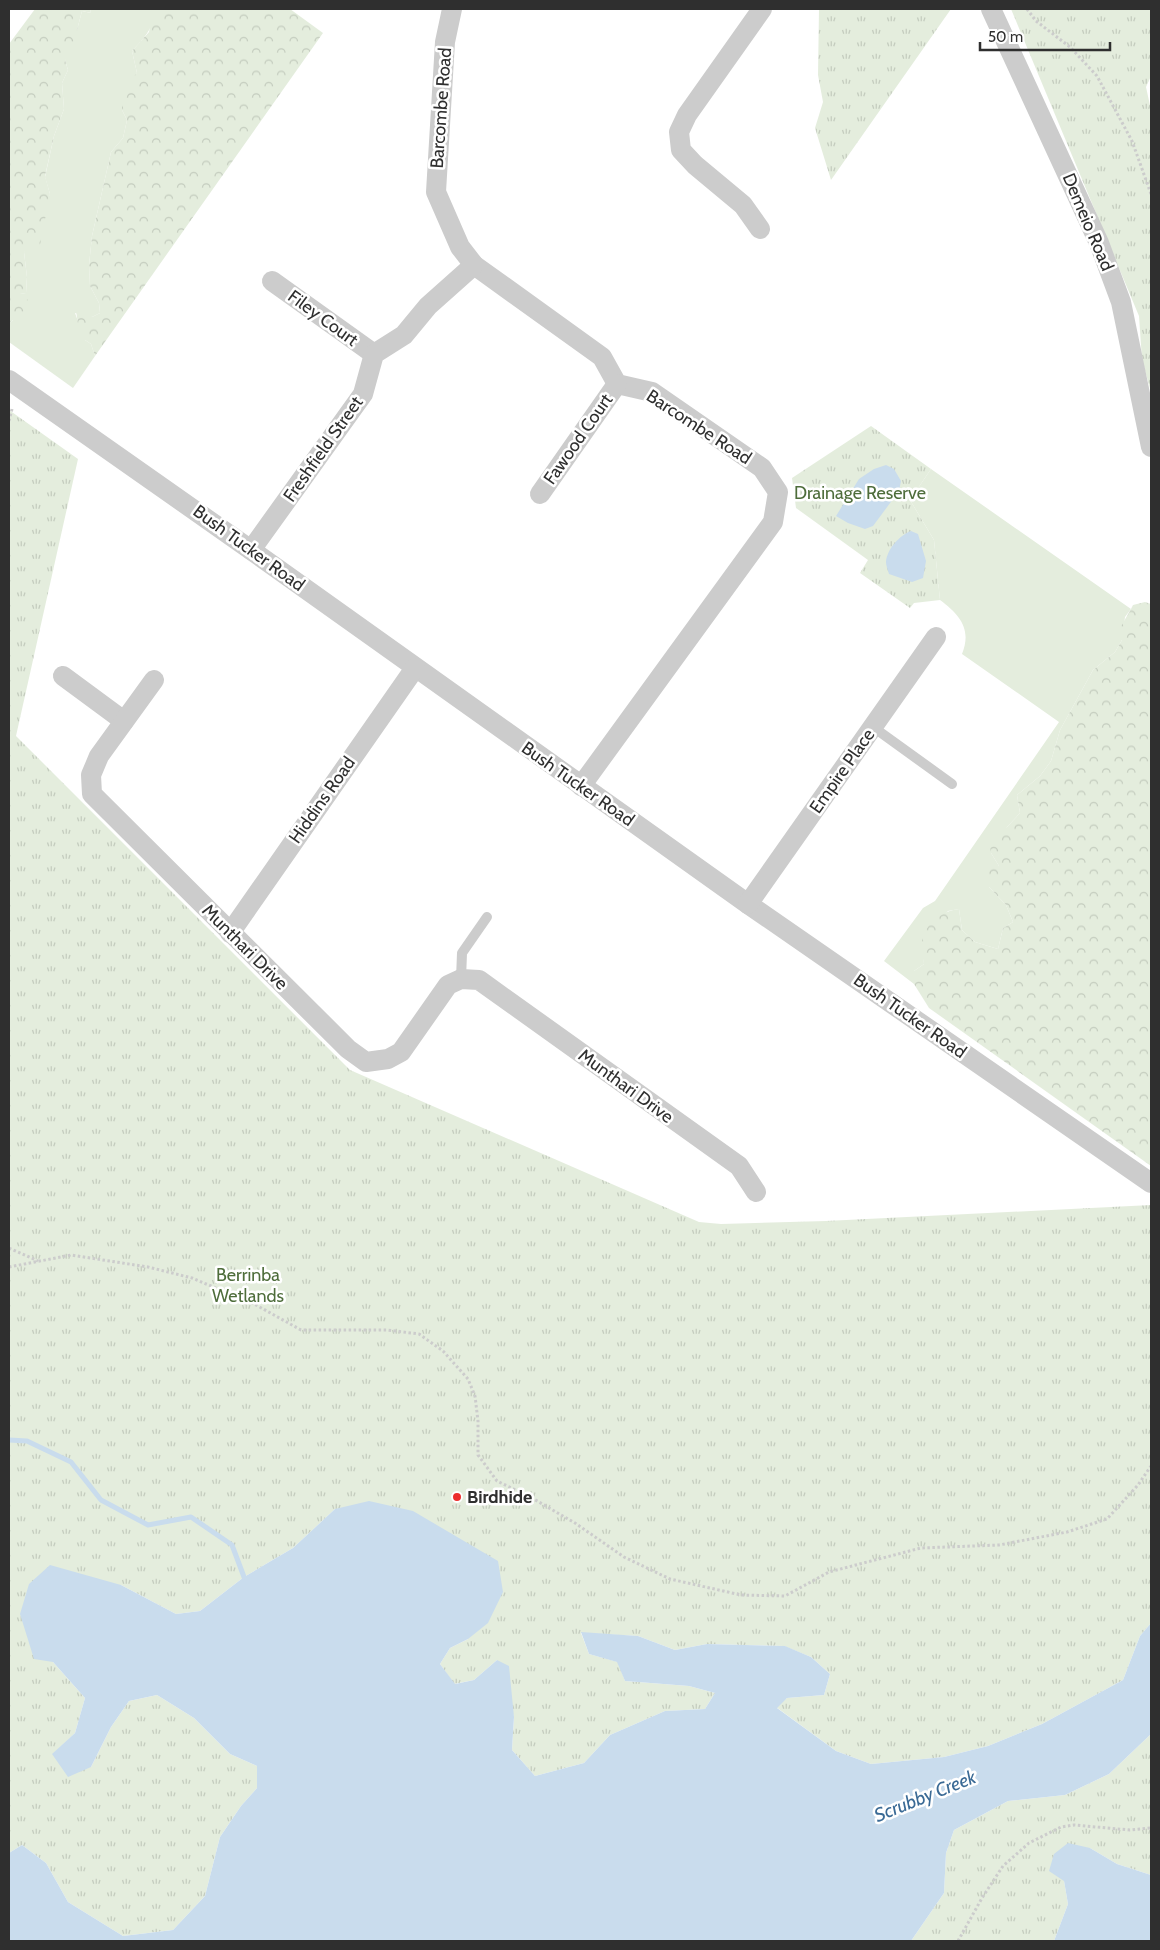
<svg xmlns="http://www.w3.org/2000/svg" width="1160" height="1950" font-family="Cabin,sans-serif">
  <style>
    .grass { fill: #e4eddd }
    .forest { fill: url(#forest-crowns) }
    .park { fill: url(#park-tufts) }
    .water { fill: #c9dced }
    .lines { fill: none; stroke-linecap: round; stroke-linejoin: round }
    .stream { stroke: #c9dced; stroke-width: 5 }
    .path { stroke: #ccc; stroke-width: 3; stroke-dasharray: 2.5 2.5; stroke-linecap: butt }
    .service { stroke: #ccc; stroke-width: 10 }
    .minor { stroke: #ccc; stroke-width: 20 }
    .poi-dot { fill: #ec2d2c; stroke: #fff; stroke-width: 2 }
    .labels { text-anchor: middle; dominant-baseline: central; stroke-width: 5; stroke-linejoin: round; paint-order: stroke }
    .street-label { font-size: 18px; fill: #2f2f2f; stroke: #fff }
    .park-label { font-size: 18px; fill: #4e6d3b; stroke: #fff }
    .poi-label { font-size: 18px; font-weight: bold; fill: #2f2f2f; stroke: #fff; text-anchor: start }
    .water-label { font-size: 19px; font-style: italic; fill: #3a6a95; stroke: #fff }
  </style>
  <defs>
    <pattern id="forest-crowns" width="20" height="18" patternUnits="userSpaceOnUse" patternTransform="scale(1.25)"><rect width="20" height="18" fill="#e4eddd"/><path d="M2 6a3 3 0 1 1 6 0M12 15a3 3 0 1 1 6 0" fill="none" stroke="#c4ccbe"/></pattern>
    <pattern id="park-tufts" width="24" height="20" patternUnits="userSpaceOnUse" patternTransform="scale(1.25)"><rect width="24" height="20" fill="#e4eddd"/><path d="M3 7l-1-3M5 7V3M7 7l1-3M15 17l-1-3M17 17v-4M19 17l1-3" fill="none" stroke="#c4ccbe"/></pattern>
  </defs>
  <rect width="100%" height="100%" fill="#fff"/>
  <g class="grass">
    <path d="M90 9H153C156 27 143 39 132 51L137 73 122 110 127 120 123 138 111 152 92 236 89 265 90 286 99 303 100 313 92 317 75 313 85 340 91 344 95 356 73 388 9 342V324L13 320 19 294 26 293 27 277 24 252 50 194 45 177 54 136 64 109 62 83 68 70 65 60 77 30 82 11 91 13Z"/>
    <path d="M931 469 1131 609 1125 617 1122 640 1115 652 1093 670 1060 730 1051 761 1040 776 1017 795 1020 813 1007 827 991 853 999 866 989 887 1006 905 1013 922 1003 928 998 949 975 942 962 930 959 909 948 911 922 943 924 964 914 971V984L884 961 923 908 935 901 1059 722 962 654C972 629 960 615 940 600L934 540 910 500Z"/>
  </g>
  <g class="forest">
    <path d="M35 9H90L91 13 82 11 77 30 80 42 72 55 65 60 68 70 62 83 64 109 54 136 45 176 50 194 40 245 24 252 27 277 26 293 20 294 28 300V311L21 321 13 320 9 324V44Z"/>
    <path d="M153 9H290L323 33 95 356 91 344 85 340H79L74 333 78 324 75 304 82 302 92 317 100 313 99 303 90 286 89 265 92 236 111 152 123 138 127 120 122 110V89L137 73 132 51 149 32Z"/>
    <path d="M1145 602 1151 604V1166L929 1008 914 984V971L924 964C923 958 921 950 922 944 923 925 941 911 959 909L962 930 975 942 998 949 1003 928 1013 922 1006 905 989 887 985 869 999 866 991 853 989 840 1007 827 1020 813 1017 795 1040 776 1051 761 1060 730 1093 670 1115 652 1122 640 1120 628 1131 609 1133 605Z"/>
  </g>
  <g class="park">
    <path d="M819 9H951L831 180 815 128 823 102 818 75Z"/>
    <path d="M1011 9H1151V76L1146 87 1151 110V392L1142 360 1139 316Z"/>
    <path d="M9 410 78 459 16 736 350 1070 699 1222 721 1224 826 1221 1151 1205V1623L1140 1636 1123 1680 1042 1724 988 1746 944 1757 871 1764 836 1751 776 1707 787 1698 824 1695 830 1674 811 1657 784 1646 707 1644 675 1650 638 1636 581 1633 589 1654 618 1662 625 1681 689 1686 715 1693 705 1709 665 1711 610 1735 584 1763 535 1776 512 1750 514 1717 497 1660 474 1680 454 1684 440 1664 450 1648 468 1639 335 1509 293 1548 244 1577 200 1611 176 1614 121 1585 53 1662 85 1698 75 1733 53 1754 91 1767 111 1727 129 1701 157 1695 194 1718 230 1754 257 1766V1788L241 1806 220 1837 205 1896 173 1930 123 1936 68 1902 46 1863 22 1845 9 1853Z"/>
    <path d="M871 426 931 469 910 500 934 540 940 600 914 603 910 608 860 573 868 560 796 508 792 478Z"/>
    <path d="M1151 1734V1875L1117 1864 1090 1848 1064 1881 1068 1904 1054 1941H911L944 1893 946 1853 954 1830 1008 1801 1065 1795 1109 1774Z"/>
  </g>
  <g class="water">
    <path d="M886 465 894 469 901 481 899 491 873 526 865 529 848 523 836 516 859 479 874 469Z"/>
    <path d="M911 531 918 534 926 561 923 578 912 582 889 574C888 570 886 566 886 562 887 549 900 535 911 531Z"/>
    <path d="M369 1501 413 1511 498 1561 503 1592 488 1623 468 1639 450 1648 440 1664 455 1684 474 1680 497 1660 509 1666 514 1717 512 1750 535 1776 584 1763 610 1735 665 1711 705 1709 715 1693 689 1686 625 1681 617 1662 589 1654 581 1632 638 1636 675 1650 707 1644 785 1646 811 1657 830 1674 824 1695 787 1698 777 1708 836 1751 871 1764 944 1757 988 1746 1042 1724 1123 1680 1140 1636 1151 1623V1734L1109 1774 1065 1795 1008 1801 954 1830 946 1853 944 1893 911 1941H9V1853L22 1845 46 1863 68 1902 123 1936 173 1930 205 1896 220 1837 241 1806 257 1788V1766L230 1754 194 1718 157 1695 129 1701 111 1727 91 1767 68 1777 52 1754 75 1733 85 1698 53 1662 34 1659 20 1614 29 1584 50 1565 121 1585 176 1614 200 1611 244 1577 293 1548 335 1509Z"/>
    <path d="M1068 1843 1090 1848 1117 1864 1151 1875V1941H1054L1068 1904 1064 1881 1049 1871 1054 1854Z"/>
  </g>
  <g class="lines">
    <path class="stream" d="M9 1440 27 1441 71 1462 101 1500 148 1525 191 1517 232 1545 244 1577"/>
    <g class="path">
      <path d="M1027 9 1036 21 1070 47 1097 76 1132 141 1151 194"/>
      <path d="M9 421 12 409"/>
      <path d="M9 1248 38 1261"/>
      <path d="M9 1267 71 1255 148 1267 192 1278 256 1305 301 1330H387L419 1334 443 1351 468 1379 475 1396 478 1421V1455L497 1481 532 1498 575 1523 624 1557 670 1579 741 1595 785 1596 829 1572 921 1548 999 1545 1067 1532 1107 1519 1138 1485 1151 1466"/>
      <path d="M958 1941 982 1898 1003 1866 1029 1843 1061 1827 1074 1825 1130 1830 1151 1828"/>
    </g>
    <g class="service">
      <path d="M873 727 952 784"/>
      <path d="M461 979 462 953 487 917"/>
    </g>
    <g class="minor">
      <path d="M452 9 445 42 436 192 460 247 474 265 602 357 617 384 652 392 762 468 778 492 773 522 581 786"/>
      <path d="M991 9 1099 243 1121 302 1151 447"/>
      <path d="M760 229 743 205 695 165 681 150 679 132 687 115 762 9"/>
      <path d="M272 281 374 354"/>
      <path d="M9 380 251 550 748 904 1151 1183"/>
      <path d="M540 494 617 384"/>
      <path d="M251 550 363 394 374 354 404 335 428 306 474 265"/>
      <path d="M63 676 124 721"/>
      <path d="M154 680 99 756 91 775 92 794 348 1049 366 1062 388 1059 401 1052 448 985 461 979 479 980 739 1166 756 1192"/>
      <path d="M748 904 936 637"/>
      <path d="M230 933 415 668"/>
    </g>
  </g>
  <circle class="poi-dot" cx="457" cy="1497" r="5"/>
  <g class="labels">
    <g class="street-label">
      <text transform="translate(441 108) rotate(-86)">Barcombe Road</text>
      <text transform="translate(1088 222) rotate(67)">Demeio Road</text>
      <text transform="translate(323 318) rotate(36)">Filey Court</text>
      <text transform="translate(699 427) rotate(33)">Barcombe Road</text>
      <text transform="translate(578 439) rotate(-55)">Fawood Court</text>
      <text transform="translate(323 449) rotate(-55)">Freshfield Street</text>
      <text transform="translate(249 548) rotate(36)">Bush Tucker Road</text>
      <text transform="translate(842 771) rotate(-55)">Empire Place</text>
      <text transform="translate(578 784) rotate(35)">Bush Tucker Road</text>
      <text transform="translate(322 800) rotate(-55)">Hiddins Road</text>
      <text transform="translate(245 947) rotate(45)">Munthari Drive</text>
      <text transform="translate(910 1016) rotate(35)">Bush Tucker Road</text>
      <text transform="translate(626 1086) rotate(36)">Munthari Drive</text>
    </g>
    <g class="park-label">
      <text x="860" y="493">Drainage Reserve</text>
      <text x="248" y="1275">Berrinba<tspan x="248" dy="21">Wetlands</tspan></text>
    </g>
    <g class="poi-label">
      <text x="467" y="1497">Birdhide</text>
    </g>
    <g class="water-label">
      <text transform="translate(925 1796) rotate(-22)">Scrubby Creek</text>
    </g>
  </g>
  <rect width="1160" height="1950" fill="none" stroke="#2f2f2f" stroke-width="20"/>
  <path d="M980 42v8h130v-8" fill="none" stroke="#2f2f2f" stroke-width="2.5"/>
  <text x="988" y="42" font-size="15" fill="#2f2f2f" stroke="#ffffff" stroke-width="4" paint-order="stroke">50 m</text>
</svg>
